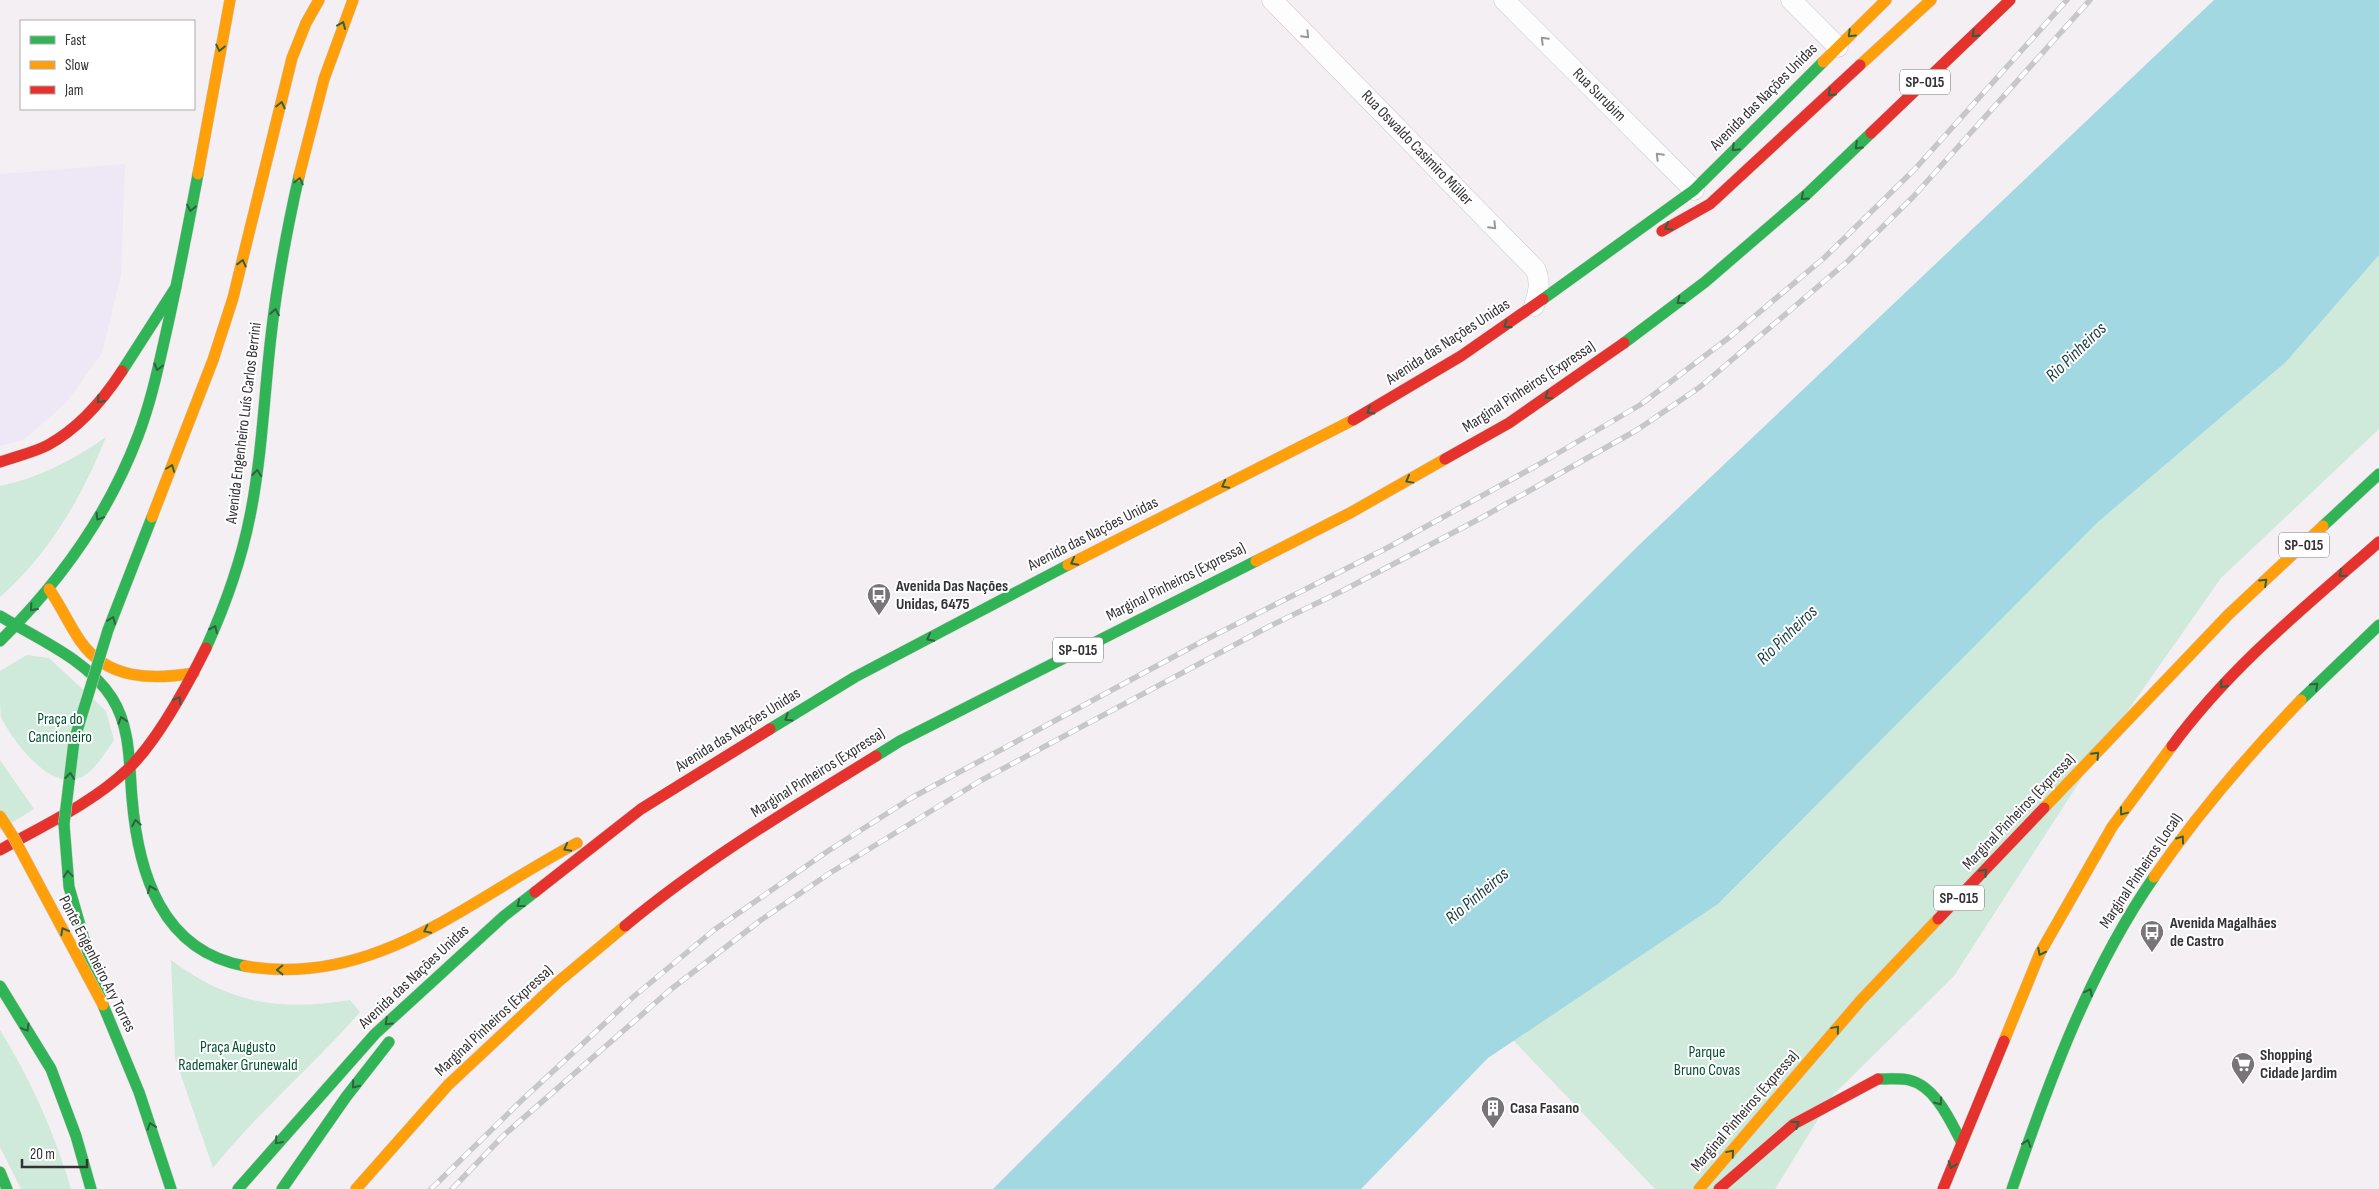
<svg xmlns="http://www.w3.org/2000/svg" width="2379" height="1189" font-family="'Sofia Sans Condensed',sans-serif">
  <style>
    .commercial { fill: #eee8f6 }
    .green { fill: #cfe9da }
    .water { fill: #a2d8e2 }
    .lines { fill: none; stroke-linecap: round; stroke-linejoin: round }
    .street-casing { stroke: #cbc7ca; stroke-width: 21 }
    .fast-casing { stroke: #cfcccf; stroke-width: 12 }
    .slow-casing { stroke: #cfcccf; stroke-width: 12 }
    .jam-casing { stroke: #cfcccf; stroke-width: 12 }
    .street { stroke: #fdfdfd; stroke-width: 20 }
    .fast { stroke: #30b455; stroke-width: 11 }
    .slow { stroke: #ff9f0a; stroke-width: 11 }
    .jam { stroke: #e5322d; stroke-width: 11 }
    .rail-casing { stroke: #c8c7c8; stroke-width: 5.5 }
    .rail { stroke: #fff; stroke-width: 4; stroke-dasharray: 11; stroke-linecap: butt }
    .fast-bridge-casing { stroke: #cfcccf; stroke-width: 12; stroke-linecap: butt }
    .slow-bridge-casing { stroke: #cfcccf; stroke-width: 12; stroke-linecap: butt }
    .fast-bridge { stroke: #30b455; stroke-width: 11 }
    .slow-bridge { stroke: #ff9f0a; stroke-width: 11 }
    .oneway { stroke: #336040 }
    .oneway2 { stroke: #999899 }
    .labels { text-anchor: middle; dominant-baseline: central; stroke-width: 4; stroke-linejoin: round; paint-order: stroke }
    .shield { fill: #fff; stroke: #727072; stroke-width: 1 }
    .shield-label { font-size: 15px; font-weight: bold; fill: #353235 }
    .street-label { font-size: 16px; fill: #353235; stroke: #fff }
    .poi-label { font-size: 16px; font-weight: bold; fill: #353235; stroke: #fff; text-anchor: start }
    .park-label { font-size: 16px; fill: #035232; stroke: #fff }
    .water-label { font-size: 18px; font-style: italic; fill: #183e43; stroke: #fff }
  </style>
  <rect width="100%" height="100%" fill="#f4eff3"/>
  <path class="commercial" d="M125 164 121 275 102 353 65 404 23 440 0 446V174Z"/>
  <g class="green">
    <path d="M2379 255V429L2221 578 2098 753 1954 976 1833 1095 1775 1189H1655L1513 1040 1718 904 2098 522 2286 362Z"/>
    <path d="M106 437C82 497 49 554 0 597V486C39 478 73 460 106 437Z"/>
    <path d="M27 655 49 658 106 711 114 740C106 751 98 765 88 773 56 800 13 742 1 717 0 708 0 682 0 671Z"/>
    <path d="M0 760 34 809 0 830Z"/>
    <path d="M171 960C228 1003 280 1012 350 1000L360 1012C313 1066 258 1112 213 1168L175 1058Z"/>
    <path d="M0 1030C31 1080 54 1132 71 1189H21L0 1147Z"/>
  </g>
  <path class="water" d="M2214 0H2379V255L2286 362 2098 522 1718 904 1488 1058 1361 1189H993L1638 546Z"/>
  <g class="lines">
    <g class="street-casing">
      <g id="street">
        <path d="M1272 0 1536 270C1541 284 1538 293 1534 306"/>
        <path d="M1504 0 1694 190"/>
        <path d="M1791 0 1838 47"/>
      </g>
    </g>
    <g class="fast-casing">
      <g id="fast">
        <path d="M1543 299 1694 190 1823 62"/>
        <path d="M1624 343 1705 282 1806 195 1871 133"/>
        <path d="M122 371 176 287"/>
        <path d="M2323 526 2379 474"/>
        <path d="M0 616C38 639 88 660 112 698 131 728 129 765 132 798 138 872 161 951 245 966"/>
        <path d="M0 641C60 582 108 515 138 436 151 402 158 368 166 333 178 280 188 227 198 174"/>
        <path d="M206 648C225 606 241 562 250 516 262 457 264 396 271 336 277 282 287 229 299 176"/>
        <path d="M2301 700 2379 625"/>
        <path d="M770 729 855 677 1068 565"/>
        <path d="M876 756 900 741 1256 561"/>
        <path d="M64 824 69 887 103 1005 139 1092 171 1189"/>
        <path d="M0 986 51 1069 76 1136 91 1189"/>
        <path d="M1878 1079C1887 1079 1900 1078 1909 1080 1935 1086 1950 1120 1961 1141"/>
        <path d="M0 1172 7 1189"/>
        <path d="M238 1189 375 1034 504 916 535 892"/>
        <path d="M282 1189 346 1097 389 1042"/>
        <path d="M2012 1189C2049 1081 2089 971 2154 877"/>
      </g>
    </g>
    <g class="slow-casing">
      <g id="slow">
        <path d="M1823 62 1886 0"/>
        <path d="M1860 65 1931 0"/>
        <path d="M198 174 230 0"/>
        <path d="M299 176 324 79 353 0"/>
        <path d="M213 360 233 298 292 58 306 23 319 0"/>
        <path d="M1256 561 1350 513 1445 459"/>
        <path d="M1068 565 1353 420"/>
        <path d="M49 589C61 606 69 625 81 642 108 680 153 680 194 673"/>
        <path d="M2044 808 2228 615 2323 526"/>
        <path d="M2154 877C2198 813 2247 756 2301 700"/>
        <path d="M245 966C374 989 470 899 577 843"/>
        <path d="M2004 1041 2040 953 2112 827 2172 746"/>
        <path d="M356 1189 448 1085 558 982 625 926"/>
        <path d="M1699 1189 1861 1000 1938 919"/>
      </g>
    </g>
    <g class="jam-casing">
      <g id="jam">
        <path d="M1871 133 2010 0"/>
        <path d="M1662 231 1710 204 1860 65"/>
        <path d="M1353 420 1461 356 1543 299"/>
        <path d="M1445 459 1509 423 1624 343"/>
        <path d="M0 462C16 456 33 453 48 445 79 428 103 400 122 371"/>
        <path d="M2172 746C2231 666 2305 607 2379 542"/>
        <path d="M0 850C42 826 91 804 127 770 157 742 187 686 206 648"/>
        <path d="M535 892 641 809 770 729"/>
        <path d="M1938 919 2044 808"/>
        <path d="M625 926C703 861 790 809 876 756"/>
        <path d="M1719 1189 1794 1124 1878 1079"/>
        <path d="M1943 1189 2004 1041"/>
      </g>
    </g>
    <use href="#street" class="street"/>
    <use href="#fast" class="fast"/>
    <use href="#slow" class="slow"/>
    <use href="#jam" class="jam"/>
    <g class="rail-casing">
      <g id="rail">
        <path d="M431 1189 521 1101 632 998 714 930 828 851 913 797 1203 641 1387 548 1536 466 1640 405 1731 336 1824 258 1915 169 2067 0"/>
        <path d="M452 1189 504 1135 670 990 761 920 830 873 980 781 1268 627 1344 590 1481 518 1637 430 1700 387 1848 261 1913 197 2090 0"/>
      </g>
    </g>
    <use href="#rail" class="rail"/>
    <g class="fast-bridge-casing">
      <path id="fast-bridge" d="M64 824 74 741 108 630 152 517"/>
    </g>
    <g class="slow-bridge-casing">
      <g id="slow-bridge">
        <path d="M152 517 213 360"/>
        <path d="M0 816 14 838 103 1005"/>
      </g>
    </g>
    <use href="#fast-bridge" class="fast-bridge"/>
    <use href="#slow-bridge" class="slow-bridge"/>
  </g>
  <defs><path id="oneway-chevron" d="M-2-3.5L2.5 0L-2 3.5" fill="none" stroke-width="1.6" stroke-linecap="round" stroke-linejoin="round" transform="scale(1.25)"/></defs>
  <g class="oneway">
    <use href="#oneway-chevron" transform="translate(342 25) rotate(-67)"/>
    <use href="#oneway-chevron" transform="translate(1851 34) rotate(136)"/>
    <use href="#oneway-chevron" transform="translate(1975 34) rotate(136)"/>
    <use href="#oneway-chevron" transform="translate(220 48) rotate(102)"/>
    <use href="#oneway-chevron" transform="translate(1831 93) rotate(137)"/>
    <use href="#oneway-chevron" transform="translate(281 105) rotate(-77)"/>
    <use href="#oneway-chevron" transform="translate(1858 146) rotate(137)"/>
    <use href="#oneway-chevron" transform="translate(1735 148) rotate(135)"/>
    <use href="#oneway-chevron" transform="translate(299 181) rotate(-77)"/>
    <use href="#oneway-chevron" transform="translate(1804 197) rotate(138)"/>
    <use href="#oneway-chevron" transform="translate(191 208) rotate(101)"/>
    <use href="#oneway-chevron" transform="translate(1668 227) rotate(151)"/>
    <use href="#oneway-chevron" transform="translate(242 263) rotate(-76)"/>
    <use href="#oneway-chevron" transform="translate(1680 301) rotate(143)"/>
    <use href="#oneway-chevron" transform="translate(275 312) rotate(-81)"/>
    <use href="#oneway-chevron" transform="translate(1507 325) rotate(145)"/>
    <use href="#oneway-chevron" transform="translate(158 367) rotate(104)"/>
    <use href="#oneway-chevron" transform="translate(1548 396) rotate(146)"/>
    <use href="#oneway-chevron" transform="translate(100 400) rotate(131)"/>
    <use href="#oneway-chevron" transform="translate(1370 411) rotate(149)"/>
    <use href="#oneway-chevron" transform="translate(171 468) rotate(-69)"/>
    <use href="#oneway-chevron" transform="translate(257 473) rotate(-84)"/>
    <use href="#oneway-chevron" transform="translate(1409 480) rotate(151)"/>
    <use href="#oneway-chevron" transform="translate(1225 485) rotate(153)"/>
    <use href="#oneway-chevron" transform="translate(99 517) rotate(121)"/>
    <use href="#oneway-chevron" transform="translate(1074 562) rotate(152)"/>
    <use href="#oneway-chevron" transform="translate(2342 574) rotate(139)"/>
    <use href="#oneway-chevron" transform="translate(2264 582) rotate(-43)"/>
    <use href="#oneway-chevron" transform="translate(33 608) rotate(132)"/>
    <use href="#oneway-chevron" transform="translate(112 620) rotate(-69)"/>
    <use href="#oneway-chevron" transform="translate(214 629) rotate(-65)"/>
    <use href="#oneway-chevron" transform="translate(930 638) rotate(152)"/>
    <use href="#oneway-chevron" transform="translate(2223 685) rotate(132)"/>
    <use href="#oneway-chevron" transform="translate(2315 686) rotate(-44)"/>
    <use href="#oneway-chevron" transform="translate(178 700) rotate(-59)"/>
    <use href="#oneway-chevron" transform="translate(788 718) rotate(148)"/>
    <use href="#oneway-chevron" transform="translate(122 720) rotate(-107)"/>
    <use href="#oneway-chevron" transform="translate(2096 755) rotate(-47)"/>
    <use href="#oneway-chevron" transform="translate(70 776) rotate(-84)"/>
    <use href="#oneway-chevron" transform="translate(2123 812) rotate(127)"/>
    <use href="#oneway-chevron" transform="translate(136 823) rotate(-100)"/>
    <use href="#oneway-chevron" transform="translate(2181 839) rotate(-54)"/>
    <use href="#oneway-chevron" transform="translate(567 848) rotate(152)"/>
    <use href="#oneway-chevron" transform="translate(1984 872) rotate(-46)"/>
    <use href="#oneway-chevron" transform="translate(68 874) rotate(-95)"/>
    <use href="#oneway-chevron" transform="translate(151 889) rotate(-112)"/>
    <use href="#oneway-chevron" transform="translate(520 904) rotate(142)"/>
    <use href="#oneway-chevron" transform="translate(427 930) rotate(154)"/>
    <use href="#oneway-chevron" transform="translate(64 931) rotate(-118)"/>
    <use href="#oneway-chevron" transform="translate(2041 952) rotate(117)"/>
    <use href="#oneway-chevron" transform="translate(280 970) rotate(179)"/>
    <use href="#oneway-chevron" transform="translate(2089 992) rotate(-64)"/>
    <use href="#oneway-chevron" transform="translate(388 1022) rotate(137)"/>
    <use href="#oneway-chevron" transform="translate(26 1028) rotate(59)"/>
    <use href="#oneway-chevron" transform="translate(1836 1029) rotate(-50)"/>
    <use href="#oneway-chevron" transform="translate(355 1085) rotate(129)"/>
    <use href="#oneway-chevron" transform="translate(1939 1102) rotate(54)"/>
    <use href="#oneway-chevron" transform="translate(1796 1124) rotate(-34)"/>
    <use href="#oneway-chevron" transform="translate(151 1126) rotate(-109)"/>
    <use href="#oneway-chevron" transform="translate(278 1141) rotate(131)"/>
    <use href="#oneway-chevron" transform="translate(2027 1143) rotate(-71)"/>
    <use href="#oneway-chevron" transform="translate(1731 1153) rotate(-50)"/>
    <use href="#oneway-chevron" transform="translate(1952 1165) rotate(110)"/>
  </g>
  <g class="oneway2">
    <use href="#oneway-chevron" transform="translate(1306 35) rotate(46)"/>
    <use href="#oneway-chevron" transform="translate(1544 40) rotate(-135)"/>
    <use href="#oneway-chevron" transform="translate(1659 156) rotate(-135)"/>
    <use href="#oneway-chevron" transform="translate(1493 226) rotate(46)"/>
  </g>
  <defs>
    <g id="bus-pin" transform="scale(1.25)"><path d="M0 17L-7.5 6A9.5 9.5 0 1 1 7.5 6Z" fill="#787478" stroke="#fff"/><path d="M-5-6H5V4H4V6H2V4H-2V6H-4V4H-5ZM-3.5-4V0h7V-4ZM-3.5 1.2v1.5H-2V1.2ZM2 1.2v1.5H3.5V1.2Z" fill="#fff"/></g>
    <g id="supermarket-pin" transform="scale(1.25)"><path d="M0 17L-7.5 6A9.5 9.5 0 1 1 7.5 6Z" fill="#787478" stroke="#fff"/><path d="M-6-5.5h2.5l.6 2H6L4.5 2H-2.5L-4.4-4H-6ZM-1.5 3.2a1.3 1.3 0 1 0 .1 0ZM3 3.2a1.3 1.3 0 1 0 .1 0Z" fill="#fff"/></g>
    <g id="building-pin" transform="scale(1.25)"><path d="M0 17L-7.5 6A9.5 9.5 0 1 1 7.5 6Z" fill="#787478" stroke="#fff"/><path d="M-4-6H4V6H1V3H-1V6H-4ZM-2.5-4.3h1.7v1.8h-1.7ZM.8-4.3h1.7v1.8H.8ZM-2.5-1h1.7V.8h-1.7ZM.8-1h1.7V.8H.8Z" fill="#fff"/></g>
  </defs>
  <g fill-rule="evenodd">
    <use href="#bus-pin" x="879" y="595"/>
    <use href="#bus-pin" x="2152" y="932"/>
    <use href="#supermarket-pin" x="2243" y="1064"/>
    <use href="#building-pin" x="1493" y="1108"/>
  </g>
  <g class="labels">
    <g class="shield">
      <rect x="1900" y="69.5" width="50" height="25" rx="4"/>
      <rect x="2279" y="532.5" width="50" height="25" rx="4"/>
      <rect x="1053" y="637.5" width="50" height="25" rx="4"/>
      <rect x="1934" y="885.5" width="50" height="25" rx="4"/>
    </g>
    <g class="shield-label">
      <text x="1925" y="82">SP-015</text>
      <text x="2304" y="545">SP-015</text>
      <text x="1078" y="650">SP-015</text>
      <text x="1959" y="898">SP-015</text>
    </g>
    <g class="street-label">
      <text transform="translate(1599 95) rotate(45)">Rua Surubim</text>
      <text transform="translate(1764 97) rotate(-45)">Avenida das Nações Unidas</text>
      <text transform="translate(1417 148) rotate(46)">Rua Oswaldo Casimiro Müller</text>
      <text transform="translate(1448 342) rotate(-33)">Avenida das Nações Unidas</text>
      <text transform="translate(1529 387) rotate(-33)">Marginal Pinheiros (Expressa)</text>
      <text transform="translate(244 423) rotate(-83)">Avenida Engenheiro Luís Carlos Berrini</text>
      <text transform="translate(1093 534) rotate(-27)">Avenida das Nações Unidas</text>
      <text transform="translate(1176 582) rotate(-27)">Marginal Pinheiros (Expressa)</text>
      <text transform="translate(738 730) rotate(-32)">Avenida das Nações Unidas</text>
      <text transform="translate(818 773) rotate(-32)">Marginal Pinheiros (Expressa)</text>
      <text transform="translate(2019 812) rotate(-46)">Marginal Pinheiros (Expressa)</text>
      <text transform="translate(2141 871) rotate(-56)">Marginal Pinheiros (Local)</text>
      <text transform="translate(97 964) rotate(63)">Ponte Engenheiro Ary Torres</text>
      <text transform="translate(414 977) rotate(-43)">Avenida das Nações Unidas</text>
      <text transform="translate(494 1021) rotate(-43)">Marginal Pinheiros (Expressa)</text>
      <text transform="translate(1745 1111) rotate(-49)">Marginal Pinheiros (Expressa)</text>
    </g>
    <g class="poi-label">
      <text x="896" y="586">Avenida Das Nações<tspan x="896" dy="18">Unidas, 6475</tspan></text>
      <text x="2170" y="923">Avenida Magalhães<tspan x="2170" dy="18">de Castro</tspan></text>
      <text x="2260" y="1055">Shopping<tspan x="2260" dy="18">Cidade Jardim</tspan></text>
      <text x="1510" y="1108">Casa Fasano</text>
    </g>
    <g class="park-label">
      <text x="60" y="719">Praça do<tspan x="60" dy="18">Cancioneiro</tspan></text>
      <text x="238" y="1047">Praça Augusto<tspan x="238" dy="18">Rademaker Grunewald</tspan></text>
      <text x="1707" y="1052">Parque<tspan x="1707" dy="18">Bruno Covas</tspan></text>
    </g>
    <g class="water-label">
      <text transform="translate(2076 352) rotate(-44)">Rio Pinheiros</text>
      <text transform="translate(1787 635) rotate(-44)">Rio Pinheiros</text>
      <text transform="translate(1477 896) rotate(-40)">Rio Pinheiros</text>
    </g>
  </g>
  <rect x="20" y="20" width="175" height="90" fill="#ffffff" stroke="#aeadae"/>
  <rect x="30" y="36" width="25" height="8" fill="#30b455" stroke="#aeadae"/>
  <text x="65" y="45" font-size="15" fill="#353235">Fast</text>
  <rect x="30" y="61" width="25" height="8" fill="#ff9f0a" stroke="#aeadae"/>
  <text x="65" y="70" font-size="15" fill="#353235">Slow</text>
  <rect x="30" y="86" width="25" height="8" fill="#e5322d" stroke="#aeadae"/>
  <text x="65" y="95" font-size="15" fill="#353235">Jam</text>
  <path d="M22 1159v8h65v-8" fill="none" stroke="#353235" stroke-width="2.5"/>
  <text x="30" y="1159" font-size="15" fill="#353235" stroke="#ffffff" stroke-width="4" paint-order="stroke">20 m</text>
</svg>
